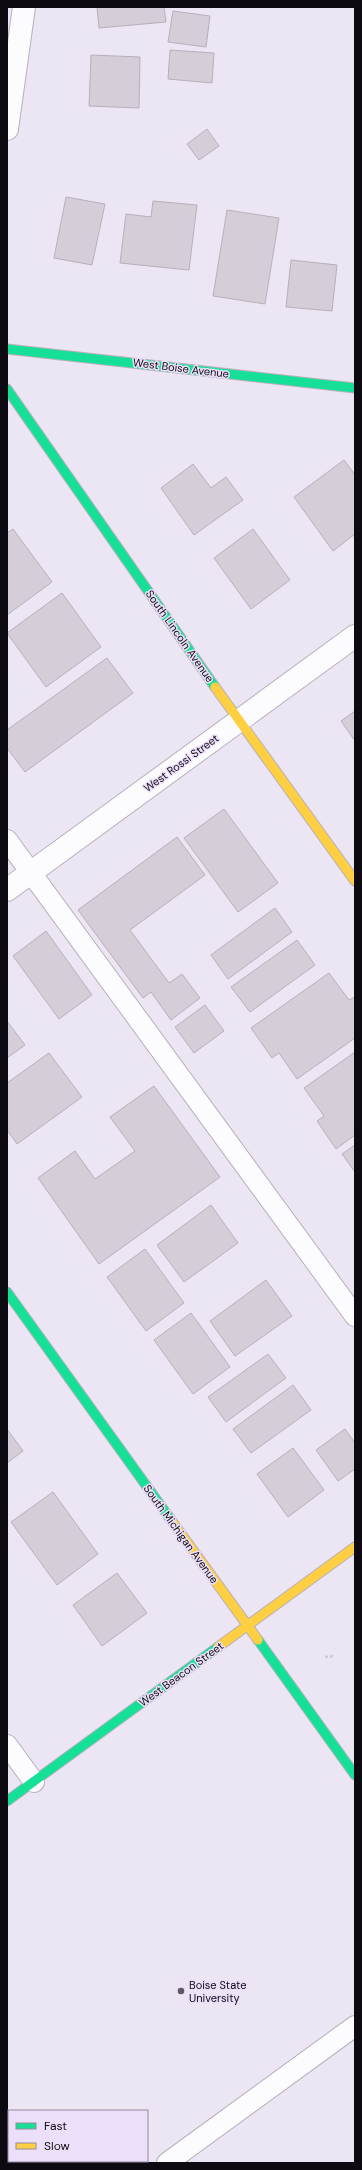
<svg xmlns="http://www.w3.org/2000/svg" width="362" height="2170" font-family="'DM Sans',sans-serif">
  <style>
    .building { fill: #d5ced9; stroke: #b7b0ba }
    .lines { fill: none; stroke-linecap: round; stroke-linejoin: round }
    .lane-casing { stroke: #b6b1bc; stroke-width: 22 }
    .street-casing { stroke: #b6b1bc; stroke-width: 24 }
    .fast-casing { stroke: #b6b1bc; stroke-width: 11 }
    .slow-casing { stroke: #b6b1bc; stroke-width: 11 }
    .path { stroke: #ceccd1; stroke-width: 2.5; stroke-dasharray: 3 2; stroke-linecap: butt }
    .lane { stroke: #fcfbfd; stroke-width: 20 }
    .street { stroke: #fcfbfd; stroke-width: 22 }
    .fast { stroke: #16e098; stroke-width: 9 }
    .slow { stroke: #ffcf43; stroke-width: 9 }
    .poi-dot { fill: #5c5761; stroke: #ecdff9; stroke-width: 1.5 }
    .labels { text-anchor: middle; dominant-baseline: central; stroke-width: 3; stroke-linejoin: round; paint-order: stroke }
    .street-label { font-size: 11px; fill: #0e0a12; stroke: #ecdff9 }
    .poi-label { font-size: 11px; fill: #0e0a12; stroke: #ecdff9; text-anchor: start }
  </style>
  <rect width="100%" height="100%" fill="#ece5f3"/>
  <g class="building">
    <path d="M97 7H164L166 22 99 28Z"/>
    <path d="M173 11 210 16 206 47 168 42Z"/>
    <path d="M170 50 214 53 212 83 168 79Z"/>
    <path d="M91 55 140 57 139 108 89 106Z"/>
    <path d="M207 129 219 146 199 160 187 144Z"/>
    <path d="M66 197 105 204 92 265 54 258Z"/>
    <path d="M153 201 197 205 189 270 120 263 126 214 151 217Z"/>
    <path d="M227 210 279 218 265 304 213 296Z"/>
    <path d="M291 260 337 265 332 311 286 307Z"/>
    <path d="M344 460 355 475V534L333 551 294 497Z"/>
    <path d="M193 464 211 488 226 477 243 500 194 535 161 488Z"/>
    <path d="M13 529 52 582 7 615V533Z"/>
    <path d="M253 529 290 580 251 609 214 558Z"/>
    <path d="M62 593 101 647 46 687 7 633Z"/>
    <path d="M107 658 133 693 25 772 7 748V730Z"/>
    <path d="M355 711V741L341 721Z"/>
    <path d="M224 809 278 883 238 912 184 838Z"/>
    <path d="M177 837 205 875 130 930 169 983 182 974 200 998 171 1020 151 992 143 998 78 910Z"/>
    <path d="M275 908 292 932 228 979 211 955Z"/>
    <path d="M46 931 92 995 59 1019 13 956Z"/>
    <path d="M297 940 315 965 250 1012 231 987Z"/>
    <path d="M329 973 349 1000 355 997V1038L297 1079 279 1053 272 1058 251 1028Z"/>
    <path d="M205 1005 224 1031 194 1053 175 1027Z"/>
    <path d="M7 1021 25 1045 7 1058Z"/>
    <path d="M355 1052V1135L336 1149 317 1121 324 1116 304 1088Z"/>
    <path d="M49 1053 82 1097 17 1144 7 1130V1083Z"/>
    <path d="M154 1086 220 1177 99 1264 38 1178 75 1151 95 1179 135 1151 110 1117Z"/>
    <path d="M355 1145V1172L342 1154Z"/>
    <path d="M211 1205 238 1243 184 1282 157 1245Z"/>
    <path d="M145 1249 184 1303 146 1331 107 1277Z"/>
    <path d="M266 1280 292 1316 235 1356 210 1321Z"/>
    <path d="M191 1313 230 1367 193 1394 154 1340Z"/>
    <path d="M268 1354 286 1378 226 1422 208 1397Z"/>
    <path d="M293 1385 311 1410 251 1453 233 1429Z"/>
    <path d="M7 1429 23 1451 7 1463Z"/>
    <path d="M345 1429 355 1443V1469L338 1481 316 1450Z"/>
    <path d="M293 1448 324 1490 288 1517 257 1474Z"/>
    <path d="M53 1492 98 1554 57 1585 11 1522Z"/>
    <path d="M117 1573 147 1613 102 1646 73 1605Z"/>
  </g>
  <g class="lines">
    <g class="lane-casing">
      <g id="lane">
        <path d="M7 840 355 1316"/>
        <path d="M7 1745 34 1782"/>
        <path d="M167 2163 355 2026"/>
      </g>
    </g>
    <g class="street-casing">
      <g id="street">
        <path d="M7 129 24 7"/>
        <path d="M7 890 355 636"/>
      </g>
    </g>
    <g class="fast-casing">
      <g id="fast">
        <path d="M7 349 355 388"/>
        <path d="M7 389 215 687"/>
        <path d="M7 1292 171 1520"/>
        <path d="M258 1640 355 1775"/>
        <path d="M7 1801 218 1647"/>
      </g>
    </g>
    <g class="slow-casing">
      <g id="slow">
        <path d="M215 687 355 881"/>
        <path d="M171 1520 258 1640"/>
        <path d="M218 1647 355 1547"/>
      </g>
    </g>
    <path class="path" d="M325 1657 334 1656"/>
    <use href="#lane" class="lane"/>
    <use href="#street" class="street"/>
    <use href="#fast" class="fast"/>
    <use href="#slow" class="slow"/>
  </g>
  <circle class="poi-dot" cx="181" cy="1991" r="4"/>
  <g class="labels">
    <g class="street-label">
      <text transform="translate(181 368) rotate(7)">West Boise Avenue</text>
      <text transform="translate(180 636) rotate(55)">South Lincoln Avenue</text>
      <text transform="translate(181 763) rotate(-36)">West Rossi Street</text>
      <text transform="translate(181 1534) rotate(54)">South Michigan Avenue</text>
      <text transform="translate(181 1674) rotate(-36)">West Beacon Street</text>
    </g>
    <g class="poi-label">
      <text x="189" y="1985">Boise State<tspan x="189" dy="13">University</tspan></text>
    </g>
  </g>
  <rect width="362" height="2170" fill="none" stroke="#0e0a12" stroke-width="16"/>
  <rect x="8" y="2110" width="140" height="52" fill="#ecdff9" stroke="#938a9d"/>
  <rect x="16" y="2123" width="20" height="6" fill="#16e098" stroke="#938a9d"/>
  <text x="44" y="2130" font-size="12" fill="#0e0a12">Fast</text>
  <rect x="16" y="2143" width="20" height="6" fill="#ffcf43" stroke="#938a9d"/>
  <text x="44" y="2150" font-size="12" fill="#0e0a12">Slow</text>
</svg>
